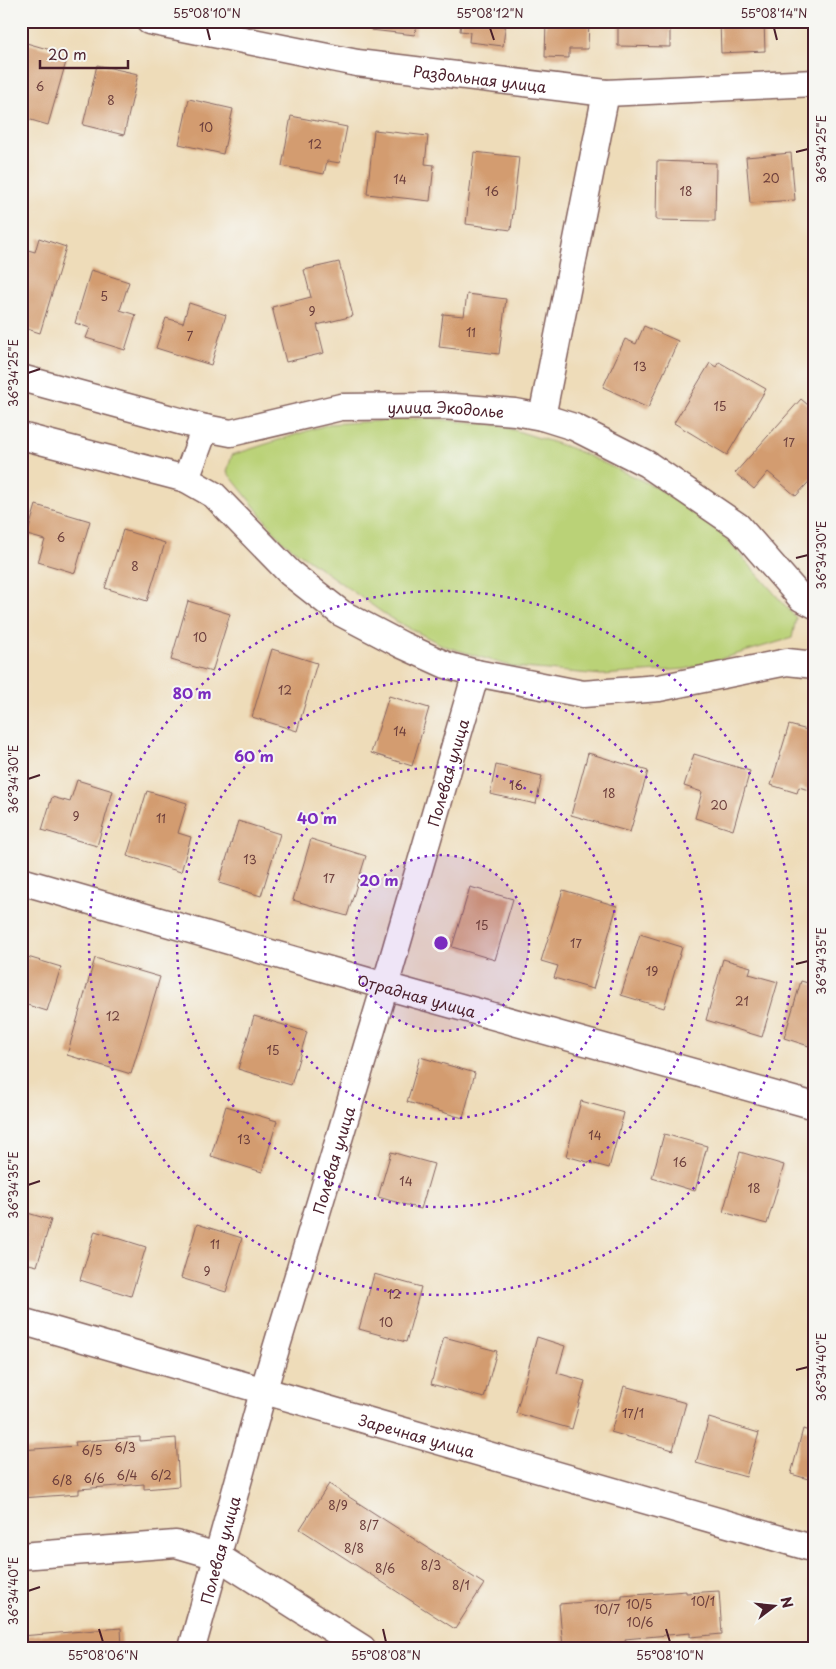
<svg xmlns="http://www.w3.org/2000/svg" width="836" height="1669" font-family="'Playpen Sans',sans-serif">
  <style>
    .green { fill: #bad277; stroke: #827851 }
    .building { fill: #d39c6f }
    .lines { fill: none; stroke-linecap: round; stroke-linejoin: round }
    .street-casing { stroke: #83615d; stroke-width: 29 }
    .street { stroke: #fff; stroke-width: 26 }
    .ticks { fill: none; stroke: #4a1f2b; stroke-width: 2 }
    .ring { fill: none; stroke: #7b2cbf; stroke-width: 2.5; stroke-dasharray: 2.5 5 }
    .labels { text-anchor: middle; dominant-baseline: central; stroke-width: 4; stroke-linejoin: round; paint-order: stroke }
    .number-label { font-size: 12px; fill: #6c3e3c }
    .street-label { font-size: 15px; fill: #4a1f2b; stroke: #f6f6f2 }
    .centre { fill: #7b2cbf; stroke: #f6f6f2; stroke-width: 2.5 }
    .ring-label { font-size: 15px; text-anchor: middle; font-weight: bold; fill: #7b2cbf; stroke: #f6f6f2; stroke-width: 4; stroke-linejoin: round; paint-order: stroke }
    .neatline { fill: none; stroke: #4a1f2b; stroke-width: 2 }
    .ticks-label { font-size: 12px; text-anchor: middle; fill: #4a1f2b }
  </style>
  <rect width="100%" height="100%" fill="#f6f6f2"/>
  <filter id="ink" filterUnits="userSpaceOnUse"><feTurbulence type="fractalNoise" baseFrequency=".02" numOctaves="2"/><feDisplacementMap in="SourceGraphic" scale="10" xChannelSelector="R" yChannelSelector="G"/><feConvolveMatrix kernelMatrix="1 2 1 2 8 2 1 2 1" color-interpolation-filters="sRGB"/></filter>
  <filter id="wash" filterUnits="userSpaceOnUse"><feTurbulence type="fractalNoise" baseFrequency=".0096" numOctaves="4" result="noise"/><feDisplacementMap in="SourceGraphic" scale="20" xChannelSelector="R" yChannelSelector="G"/><feGaussianBlur stdDeviation="1.12" result="paint"/><feColorMatrix in="noise" values="0 0 0 0 0 0 0 0 0 0 0 0 0 0 0 0 0 1.4 0 .05"/><feComposite in="paint" operator="in"/></filter>
  <g filter="url(#wash)">
    <rect width="100%" height="100%" fill="#eedcb9"/>
    <path class="green" d="M427 418 498 425 571 448 656 487 723 535 796 618 792 638 686 669 602 675 513 667 444 646 390 618 282 541 227 472 232 455 329 424Z"/>
    <g id="blocks">
      <g class="building">
        <path d="M326 21H340V25Z"/>
        <path d="M372 21H417L415 35 371 30Z"/>
        <path d="M461 21H506L503 46 469 42 470 32 460 31Z"/>
        <path d="M546 21H589L588 49H569V58L545 57Z"/>
        <path d="M618 21H670V47L618 46Z"/>
        <path d="M720 21H764L765 51 721 53Z"/>
        <path d="M807 21H815V45L811 46Z"/>
        <path d="M23 42 68 55 48 125 21 117V49Z"/>
        <path d="M97 65 138 74 124 135 83 125Z"/>
        <path d="M189 99 233 109 223 154 179 144Z"/>
        <path d="M291 116 347 127 340 163 327 161 324 174 282 166Z"/>
        <path d="M374 130 428 136 425 164 434 165 430 201 367 194Z"/>
        <path d="M474 152 519 157 511 230 466 224Z"/>
        <path d="M791 153 795 200 750 203 746 157Z"/>
        <path d="M657 161 716 163 715 221 656 220Z"/>
        <path d="M39 238 66 247 40 333 21 327V248L35 252Z"/>
        <path d="M339 262 353 316 317 325 324 353 286 362 272 307 311 297 304 270Z"/>
        <path d="M91 270 129 282 120 310 136 315 125 350 86 338 90 328 75 323Z"/>
        <path d="M467 294 506 299 499 354 439 347 443 314 464 316Z"/>
        <path d="M189 303 226 315 211 365 156 348 166 318 183 323Z"/>
        <path d="M644 326 678 341 648 408 603 387 625 339 636 344Z"/>
        <path d="M719 362 766 389 727 455 674 423 710 363 716 367Z"/>
        <path d="M801 399 815 411V475L796 496 768 472 754 489 735 473Z"/>
        <path d="M36 505 90 521 75 573 38 562 45 540 27 535Z"/>
        <path d="M123 530 165 543 147 601 105 588Z"/>
        <path d="M188 601 230 614 212 672 171 660Z"/>
        <path d="M272 649 317 663 297 731 252 717Z"/>
        <path d="M389 696 429 708 412 766 371 753Z"/>
        <path d="M789 725 815 732V792L799 787 797 793 771 785Z"/>
        <path d="M588 753 648 771 630 832 571 815Z"/>
        <path d="M694 754 750 771 733 830 695 818 702 792 684 786Z"/>
        <path d="M496 765 542 776 536 804 490 794Z"/>
        <path d="M77 780 113 791 97 846 42 830 52 797 70 802Z"/>
        <path d="M147 791 187 803 178 833 191 837 181 872 127 856Z"/>
        <path d="M238 821 280 834 261 896 219 883Z"/>
        <path d="M311 839 366 856 347 916 293 900Z"/>
        <path d="M470 887 513 899 495 960 452 947Z"/>
        <path d="M563 890 617 906 593 989 554 978 558 966 541 961Z"/>
        <path d="M640 934 682 947 664 1008 621 995Z"/>
        <path d="M21 955 61 967 47 1011 21 1003Z"/>
        <path d="M95 958 160 977 131 1074 67 1055Z"/>
        <path d="M723 959 751 967 749 974 778 982 762 1037 706 1020Z"/>
        <path d="M801 981 815 985V1048L784 1038Z"/>
        <path d="M254 1016 307 1032 291 1085 238 1069Z"/>
        <path d="M420 1057 475 1073 463 1118 407 1102Z"/>
        <path d="M581 1101 624 1113 609 1168 566 1156Z"/>
        <path d="M226 1106 277 1121 262 1172 211 1156Z"/>
        <path d="M664 1134 707 1146 695 1191 652 1178Z"/>
        <path d="M391 1152 434 1164 421 1209 378 1197Z"/>
        <path d="M740 1152 784 1165 767 1224 723 1212Z"/>
        <path d="M21 1211 51 1220 37 1266 21 1262Z"/>
        <path d="M814 1215H815V1229L811 1228Z"/>
        <path d="M197 1224 242 1238 226 1292 181 1278Z"/>
        <path d="M95 1231 146 1247 131 1296 80 1280Z"/>
        <path d="M374 1274 421 1287 406 1342 359 1329Z"/>
        <path d="M444 1337 497 1351 484 1398 431 1384Z"/>
        <path d="M537 1337 565 1346 557 1373 585 1381 572 1429 516 1413Z"/>
        <path d="M624 1386 686 1403 673 1450 611 1432Z"/>
        <path d="M709 1418 759 1433 746 1477 696 1463Z"/>
        <path d="M803 1429 815 1433V1481L791 1474Z"/>
        <path d="M140 1437V1441L176 1438 179 1486 144 1489V1484L79 1489V1494L21 1498V1450L76 1446 75 1442Z"/>
        <path d="M329 1484 484 1584 455 1629 300 1529Z"/>
        <path d="M686 1591V1593L719 1591 722 1634 690 1637V1633L657 1636 625 1639 626 1642 563 1647 559 1604 622 1599V1596Z"/>
        <path d="M121 1628 122 1648H21V1636Z"/>
      </g>
    </g>
  </g>
  <g filter="url(#ink)">
    <use href="#blocks" fill-opacity="0" stroke="#83615d" stroke-width="1"/>
    <g class="lines">
      <g class="street-casing">
        <g id="street">
          <path id="s1" d="M149 21 357 63 606 93 815 83"/>
          <path id="s2" d="M21 378 205 428 231 433 341 407 442 406 515 412 542 417 574 427 647 464 738 526 801 598 815 605"/>
          <path d="M542 417 606 93"/>
          <path d="M21 436 186 479 214 495 290 573 341 613 402 645 446 665 476 673 583 694 659 688 787 662 815 665"/>
          <path d="M186 479 205 428"/>
          <path id="s3" d="M21 881 385 986 815 1106"/>
          <path id="s4" d="M21 1321 815 1549"/>
          <path d="M21 1556 176 1544 217 1556 362 1648"/>
          <path id="s5" d="M192 1648 263 1392 385 986 476 673"/>
        </g>
      </g>
      <use href="#street" class="street"/>
    </g>
  </g>
  <path class="ticks" d="M207 28 210 40M490 28 494 40M774 28 777 40M796 152 808 149M28 373 40 369M796 558 808 555M28 779 40 775M796 964 808 961M28 1185 40 1181M796 1370 808 1367M28 1591 40 1587M99 1629 103 1642M383 1629 386 1642M666 1629 670 1642"/>
  <circle cx="441" cy="943" r="88" fill="#7b2cbf" fill-opacity=".12"/>
  <g class="ring">
    <circle cx="441" cy="943" r="88"/>
    <circle cx="441" cy="943" r="176"/>
    <circle cx="441" cy="943" r="264"/>
    <circle cx="441" cy="943" r="352"/>
  </g>
  <g class="labels">
    <g class="number-label">
      <text x="40" y="86">6</text>
      <text x="111" y="100">8</text>
      <text x="206" y="127">10</text>
      <text x="315" y="144">12</text>
      <text x="771" y="178">20</text>
      <text x="400" y="179">14</text>
      <text x="492" y="191">16</text>
      <text x="686" y="191">18</text>
      <text x="104" y="296">5</text>
      <text x="312" y="311">9</text>
      <text x="471" y="332">11</text>
      <text x="190" y="336">7</text>
      <text x="640" y="366">13</text>
      <text x="720" y="406">15</text>
      <text x="789" y="442">17</text>
      <text x="61" y="537">6</text>
      <text x="135" y="566">8</text>
      <text x="200" y="637">10</text>
      <text x="285" y="690">12</text>
      <text x="400" y="731">14</text>
      <text x="516" y="785">16</text>
      <text x="609" y="793">18</text>
      <text x="719" y="805">20</text>
      <text x="76" y="816">9</text>
      <text x="161" y="818">11</text>
      <text x="250" y="859">13</text>
      <text x="329" y="878">17</text>
      <text x="482" y="925">15</text>
      <text x="576" y="943">17</text>
      <text x="652" y="971">19</text>
      <text x="742" y="1001">21</text>
      <text x="113" y="1016">12</text>
      <text x="273" y="1050">15</text>
      <text x="595" y="1135">14</text>
      <text x="244" y="1139">13</text>
      <text x="680" y="1162">16</text>
      <text x="406" y="1181">14</text>
      <text x="754" y="1188">18</text>
      <text x="215" y="1244">11</text>
      <text x="207" y="1271">9</text>
      <text x="394" y="1294">12</text>
      <text x="386" y="1322">10</text>
      <text x="633" y="1413">17/1</text>
      <text x="125" y="1447">6/3</text>
      <text x="92" y="1450">6/5</text>
      <text x="127" y="1475">6/4</text>
      <text x="161" y="1475">6/2</text>
      <text x="94" y="1478">6/6</text>
      <text x="62" y="1480">6/8</text>
      <text x="338" y="1505">8/9</text>
      <text x="369" y="1525">8/7</text>
      <text x="354" y="1548">8/8</text>
      <text x="431" y="1565">8/3</text>
      <text x="385" y="1568">8/6</text>
      <text x="461" y="1585">8/1</text>
      <text x="703" y="1601">10/1</text>
      <text x="639" y="1604">10/5</text>
      <text x="607" y="1609">10/7</text>
      <text x="640" y="1622">10/6</text>
    </g>
    <g class="street-label">
      <text stroke="none"><textPath href="#s1" startOffset="336">Раздольная улица</textPath></text>
      <text stroke="none"><textPath href="#s2" startOffset="435">улица Экодолье</textPath></text>
      <text stroke="none"><textPath href="#s5" startOffset="912">Полевая улица</textPath></text>
      <text stroke="none"><textPath href="#s3" startOffset="412">Отрадная улица</textPath></text>
      <text stroke="none"><textPath href="#s5" startOffset="508">Полевая улица</textPath></text>
      <text stroke="none"><textPath href="#s4" startOffset="412">Заречная улица</textPath></text>
      <text stroke="none"><textPath href="#s5" startOffset="102">Полевая улица</textPath></text>
    </g>
  </g>
  <circle cx="441" cy="943" r="8" class="centre"/>
  <g class="ring-label">
    <text x="192" y="699">80 m</text>
    <text x="254" y="762">60 m</text>
    <text x="317" y="824">40 m</text>
    <text x="379" y="886">20 m</text>
  </g>
  <rect width="836" height="1669" fill="none" stroke="#f6f6f2" stroke-width="55"/>
  <g transform="translate(774 1606) rotate(74)" stroke="#f6f6f2" stroke-width="4" paint-order="stroke">
  <path d="M0-4L9 19L0 12L-9 19Z" fill="#4a1f2b"/>
  <text y="-8" font-size="14" font-weight="bold" text-anchor="middle" fill="#4a1f2b">N</text>
  </g>
  <path d="M40 60v8h88v-8" fill="none" stroke="#4a1f2b" stroke-width="2.5"/>
  <text x="48" y="60" font-size="15" fill="#4a1f2b" stroke="#f6f6f2" stroke-width="4" paint-order="stroke">20 m</text>
  <rect x="28" y="28" width="780" height="1614" class="neatline"/>
  <g class="ticks-label">
    <text x="207" y="18">55°08'10"N</text>
    <text x="490" y="18">55°08'12"N</text>
    <text x="774" y="18">55°08'14"N</text>
    <text transform="translate(822 149) rotate(-90)" y="4">36°34'25"E</text>
    <text transform="translate(14 373) rotate(-90)" y="4">36°34'25"E</text>
    <text transform="translate(822 555) rotate(-90)" y="4">36°34'30"E</text>
    <text transform="translate(14 779) rotate(-90)" y="4">36°34'30"E</text>
    <text transform="translate(822 961) rotate(-90)" y="4">36°34'35"E</text>
    <text transform="translate(14 1185) rotate(-90)" y="4">36°34'35"E</text>
    <text transform="translate(822 1367) rotate(-90)" y="4">36°34'40"E</text>
    <text transform="translate(14 1591) rotate(-90)" y="4">36°34'40"E</text>
    <text x="103" y="1660">55°08'06"N</text>
    <text x="386" y="1660">55°08'08"N</text>
    <text x="670" y="1660">55°08'10"N</text>
  </g>
</svg>
